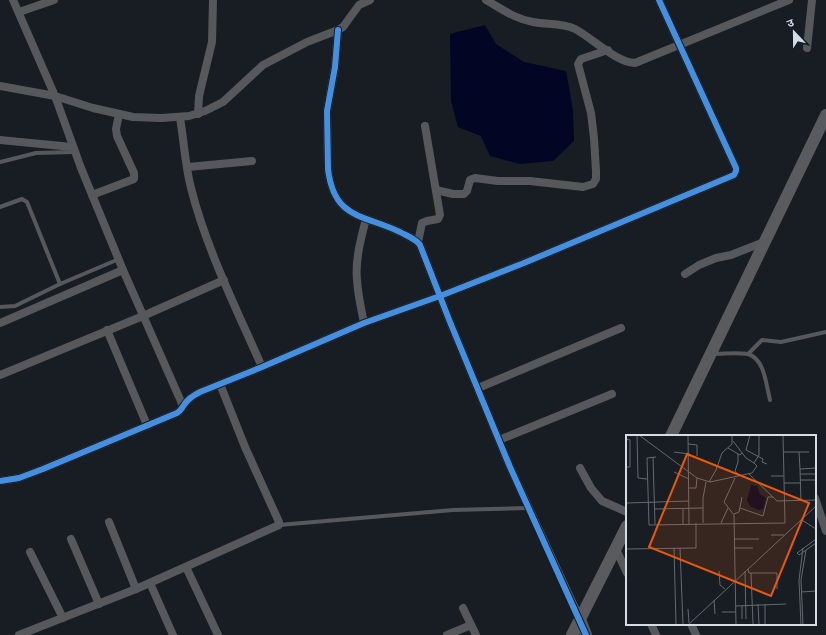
<svg xmlns="http://www.w3.org/2000/svg" width="826" height="635" font-family="'Source Sans 3','Noto Sans Devanagari',sans-serif">
  <style>
    .water { fill: #020523 }
    .lines { fill: none; stroke-linecap: round; stroke-linejoin: round }
    .lane { stroke: #56585b; stroke-width: 4 }
    .street { stroke: #56585b; stroke-width: 8 }
    .secondary { stroke: #595b5f; stroke-width: 12 }
    .cycleway-casing { stroke: #131d28; stroke-width: 8 }
    .cycleway { stroke: #468fdf; stroke-width: 6 }
    .inset-road { fill: none; stroke: #646971; stroke-width: 1 }
    .view { fill: #e8590c; fill-opacity: 0.15; stroke: #e8590c; stroke-width: 2 }
    .inset-edge { fill: none; stroke: #d6dce5; stroke-width: 2 }
  </style>
  <rect width="100%" height="100%" fill="#181d23"/>
  <path class="water" d="M485 25 496 44 524 62 566 71 573 110 574 141 553 161 520 164 490 156 481 136 458 127 451 101 450 34Z"/>
  <g class="lines">
    <g class="lane">
      <path d="M0 162 36 153 75 152"/>
      <path d="M0 207 22 199 27 202 60 284"/>
      <path d="M0 307 15 306 60 284 119 259"/>
      <path d="M713 354C724 354 737 352 748 354 765 359 766 385 770 400"/>
      <path d="M748 354 762 340 781 342 826 332"/>
      <path d="M279 525 453 510 529 508"/>
    </g>
    <g class="street">
      <path d="M13 0 55 96 81 168 123 270 183 406"/>
      <path d="M486 0C502 9 515 19 533 22 547 25 561 22 575 29 591 37 617 63 635 63L789 0"/>
      <path d="M19 12 54 0"/>
      <path d="M338 30 335 67 327 111 328 169C334 219 362 214 400 232 407 236 416 239 420 245L450 322 510 467 580 619"/>
      <path d="M807 48 812 0"/>
      <path d="M0 86 55 96 93 108 133 117 161 118 189 116 205 111 223 102 263 65 307 42 338 30 343 27 359 5 370 0"/>
      <path d="M198 114 199 96 212 42 213 0"/>
      <path d="M180 118C184 141 185 165 191 188 206 248 237 310 262 367"/>
      <path d="M0 140 72 147"/>
      <path d="M188 167 252 161"/>
      <path d="M436 190 453 194H464L467 191 470 180 475 178 498 181H530L583 187 593 184 596 179V171L594 138 591 113 578 64 581 59 608 50"/>
      <path d="M92 195 134 179V173L117 136 116 129 119 114"/>
      <path d="M418 242 422 223 427 221 438 219 440 215 425 126"/>
      <path d="M685 274 699 265 716 258 731 255 764 242"/>
      <path d="M0 323 123 270"/>
      <path d="M364 323C361 309 358 295 357 280 355 260 361 238 366 219"/>
      <path d="M107 330 147 425"/>
      <path d="M0 375 143 316 224 280"/>
      <path d="M478 388 621 328"/>
      <path d="M499 440 612 394"/>
      <path d="M580 468 591 488 602 501 627 512"/>
      <path d="M0 481 19 478 43 469 177 413C181 411 181 409 184 405 187 400 194 395 200 392L262 367 364 323 440 296 524 263 734 175 736 171V168L659 0"/>
      <path d="M815 498 826 531"/>
      <path d="M109 522 136 589"/>
      <path d="M71 539 99 604"/>
      <path d="M616 549 627 573"/>
      <path d="M30 552 63 618"/>
      <path d="M186 567 218 635"/>
      <path d="M150 583 173 635"/>
      <path d="M463 608 476 635"/>
      <path d="M651 624 656 635"/>
      <path d="M691 624 696 635"/>
      <path d="M19 635 136 589 279 525V522L245 447 220 384"/>
      <path d="M447 635 471 625"/>
    </g>
    <g class="secondary">
      <path d="M671 436 826 115"/>
      <path d="M580 619 586 635"/>
      <path d="M572 635 627 526"/>
    </g>
    <g class="cycleway-casing">
      <g id="cycleway">
        <path d="M338 30 335 67 327 111 328 169C334 219 362 214 400 232 407 236 416 239 420 245L450 322 510 467 586 635"/>
        <path d="M0 481 19 478 43 469 177 413C181 411 181 409 184 405 187 400 194 395 200 392L262 367 364 323 440 296 524 263 734 175 736 171V168L659 0"/>
      </g>
    </g>
    <use href="#cycleway" class="cycleway"/>
  </g>
  <g transform="translate(626 435)">
    <rect width="190" height="190" fill="#181d23"/>
    <path d="M125 50 131 51 134 59 140 63 137 74 133 75 124 71 121 65Z" fill="#020523"/>
    <path class="inset-road" d="M11 0 12 43 21 44M13 0 71 43 84 47 126 38 131 31 128 28 133 20V0M62 0 63 89M124 0 120 15 137 24 136 27 141 29M0 4 4 5V32H0M107 6 120 23 128 28M62 9 71 10V21M102 13 114 20 116 18M48 17 63 19M157 17H183M173 17 174 34M112 19V27L109 36 113 41M27 22 29 89M30 22 21 23 23 90 159 88 157 0M48 37 63 44M123 39 151 66 190 65M174 39H190M145 41H158M109 43 98 67 108 80 110 190M174 45H190M83 47 90 35 96 18 106 9V0M158 48H174M63 53H70L71 43M175 66 174 34 190 33M1 68 63 66M114 73 137 81 142 62H147M28 74 77 73M57 74V90M108 79 113 77 116 62M176 85 190 94M77 88V63L80 47M95 88 102 73M145 100H158M108 104H133M190 104 171 118 173 120 190 108M48 113 50 190M54 113 57 190M108 113H127M0 114 70 113V88M122 134 123 138H151V154M93 136 94 150 99 154M119 136 120 184M125 138 127 189M175 157 190 156M88 165 89 179M132 169 133 190M139 169V189M110 171 160 169M116 171V184M62 174 63 188M96 177H110M62 190 190 71M175 190 173 145 177 113M177 190 175 145 180 115"/>
    <path class="view" d="M61 19 183 68 145 161 23 112Z"/>
    <rect width="190" height="190" class="inset-edge"/>
  </g>
  <g transform="translate(794 32) rotate(338)" stroke="#131d28" stroke-width="3" paint-order="stroke">
  <path d="M0-3L7 15L0 10L-7 15Z" fill="#d6dce5"/>
  <text y="-6" font-size="11" font-weight="bold" text-anchor="middle" fill="#d6dce5">उ</text>
  </g>
</svg>
